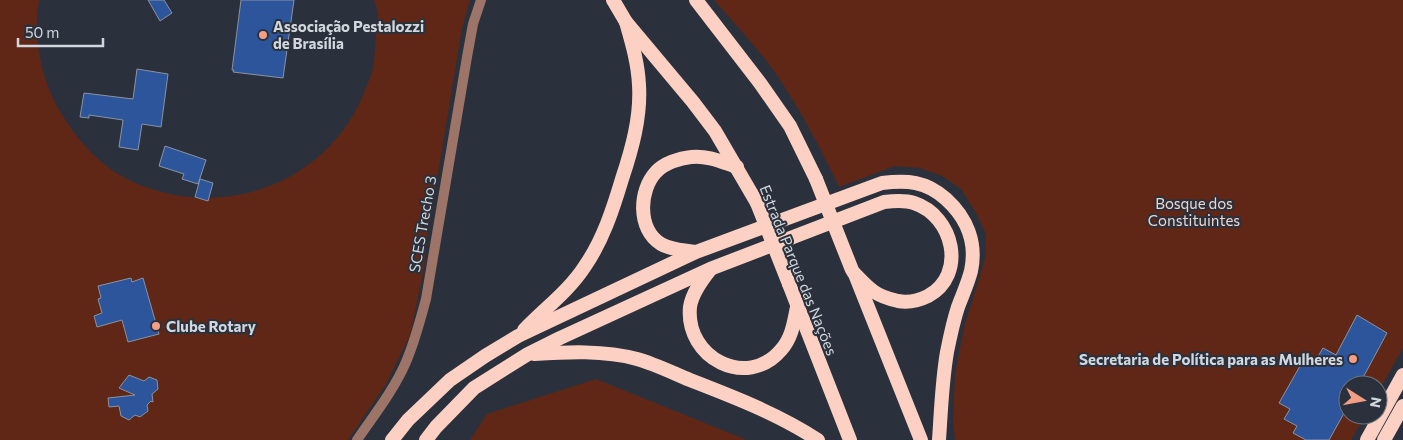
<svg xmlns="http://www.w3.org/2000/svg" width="1403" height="440" font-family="Commissioner,sans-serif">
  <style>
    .green { fill: #602717 }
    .building { fill: #2c559b; stroke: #8a93a1 }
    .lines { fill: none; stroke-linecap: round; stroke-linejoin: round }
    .minor { stroke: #9d7468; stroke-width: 10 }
    .trunk { stroke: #fdd0c4; stroke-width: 14 }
    .trunk-bridge { stroke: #fdd0c4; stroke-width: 14 }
    .poi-dot { fill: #f49e86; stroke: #2a313c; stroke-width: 2 }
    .labels { text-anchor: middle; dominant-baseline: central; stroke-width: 4; stroke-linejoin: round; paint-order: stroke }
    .poi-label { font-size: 15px; font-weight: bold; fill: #d2d7de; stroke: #2a313c; text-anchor: start }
    .park-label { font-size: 15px; fill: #efd5cd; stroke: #2a313c }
    .street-label { font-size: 15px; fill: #d2d7de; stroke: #2a313c }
  </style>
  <rect width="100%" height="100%" fill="#2a313c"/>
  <g class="green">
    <path d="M0 0H39C32 38 42 84 63 116 78 141 100 165 127 179 220 225 332 184 367 85 369 80 372 74 373 68 375 57 375 45 376 34 377 28 378 21 378 15 377 10 376 5 374 0H470L462 28 427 241 424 269 410 335 386 384 348 440H0Z"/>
    <path d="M714 0H1403V348L1378 392V385H1348V415H1365L1351 440H955L953 421 955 373 965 324 985 259 986 234 976 213 961 189 942 176 920 168 895 166 839 187C819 145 798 105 771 67 754 44 733 22 714 0Z"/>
    <path d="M596 379 747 440H470L487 414Z"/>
  </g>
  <g class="building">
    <path d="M148 0H164L172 13 160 21Z"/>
    <path d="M241 0H294L283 78 233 72 234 70H232Z"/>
    <path d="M137 69 168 74 161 127 142 124 138 150 119 147 123 120 89 115V118L80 117 84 93 133 99Z"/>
    <path d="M165 146 206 160 198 184 182 179 184 174 159 166Z"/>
    <path d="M200 179 213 183 208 201 195 197Z"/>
    <path d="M131 278 132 282 143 278 159 334 128 342 122 320 97 327 94 316 102 313 98 299 101 298 98 286Z"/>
    <path d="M1357 315 1387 333 1359 385H1348V406L1329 440H1306L1293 433 1297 426 1284 419 1290 409 1279 403 1304 359 1313 365 1323 348 1336 355Z"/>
    <path d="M129 375 144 381 149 377 157 380 158 389 152 394 153 402 151 401 147 405 148 411 140 417 135 415 129 420 121 416 119 406 109 407 108 398 135 395 119 388Z"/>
  </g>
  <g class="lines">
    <path class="minor" d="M357 440C374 415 394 390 406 362 415 341 420 321 426 299L467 57 473 24 481 0"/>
    <g class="trunk">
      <path d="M613 0 626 22 693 102 715 131 757 203"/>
      <path d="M696 0 760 83 790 126 816 179"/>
      <path d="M695 252C683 250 671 250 661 244 637 229 639 190 656 172 664 163 680 158 691 157 707 155 722 162 737 167"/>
      <path d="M710 270C702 280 692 293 690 307 685 358 747 390 781 350 792 338 794 322 797 307"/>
      <path d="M856 277 921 440"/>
      <path d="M789 284 850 440"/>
      <path d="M524 330C544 309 569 291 585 266 603 240 613 209 622 179 632 149 641 117 639 85 638 63 632 43 626 22"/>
      <path d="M534 354C567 352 604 350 637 359 655 364 673 373 690 380 734 397 778 414 818 440"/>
      <path d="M392 440 408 420 450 380 485 356 518 336 696 252 882 183C907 180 926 181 946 199 967 218 977 243 971 271 968 283 962 296 958 307 953 322 950 337 947 352 942 381 941 411 939 440"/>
      <path d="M426 440 436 427 474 388 528 354 560 338 710 269 884 202C893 201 905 200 914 203 954 216 967 275 928 296 918 301 909 303 898 301 889 299 881 297 873 291 866 286 860 279 854 273"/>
      <path d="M1367 440 1403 375"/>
      <path d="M1384 440 1403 406"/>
    </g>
    <g class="trunk-bridge">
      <path d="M816 179 852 270"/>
      <path d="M757 203 789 284"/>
    </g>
  </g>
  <g class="poi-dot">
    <circle cx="263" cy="35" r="5"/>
    <circle cx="156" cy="326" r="5"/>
    <circle cx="1353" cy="359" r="5"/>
  </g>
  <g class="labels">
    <g class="poi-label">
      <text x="273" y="26">Associação Pestalozzi<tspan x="273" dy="17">de Brasília</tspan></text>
      <text x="166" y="326">Clube Rotary</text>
      <text x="1343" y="359" text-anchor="end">Secretaria de Política para as Mulheres</text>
    </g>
    <g class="park-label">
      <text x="1194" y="203">Bosque dos<tspan x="1194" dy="17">Constituintes</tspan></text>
    </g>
    <g class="street-label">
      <text transform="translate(422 224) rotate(-80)">SCES Trecho 3</text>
      <text transform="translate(799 270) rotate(68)">Estrada Parque das Nações</text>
    </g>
  </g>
  <g transform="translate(1363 400) rotate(101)"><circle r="24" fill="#2a313c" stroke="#6d737d"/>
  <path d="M0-4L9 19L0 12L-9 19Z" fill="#f49e86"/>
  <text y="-8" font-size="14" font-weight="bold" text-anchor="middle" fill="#d2d7de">N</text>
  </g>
  <path d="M18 38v8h85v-8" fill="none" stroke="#d2d7de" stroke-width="2.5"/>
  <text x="25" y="38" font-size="15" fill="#d2d7de" stroke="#2a313c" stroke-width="4" paint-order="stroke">50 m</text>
</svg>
